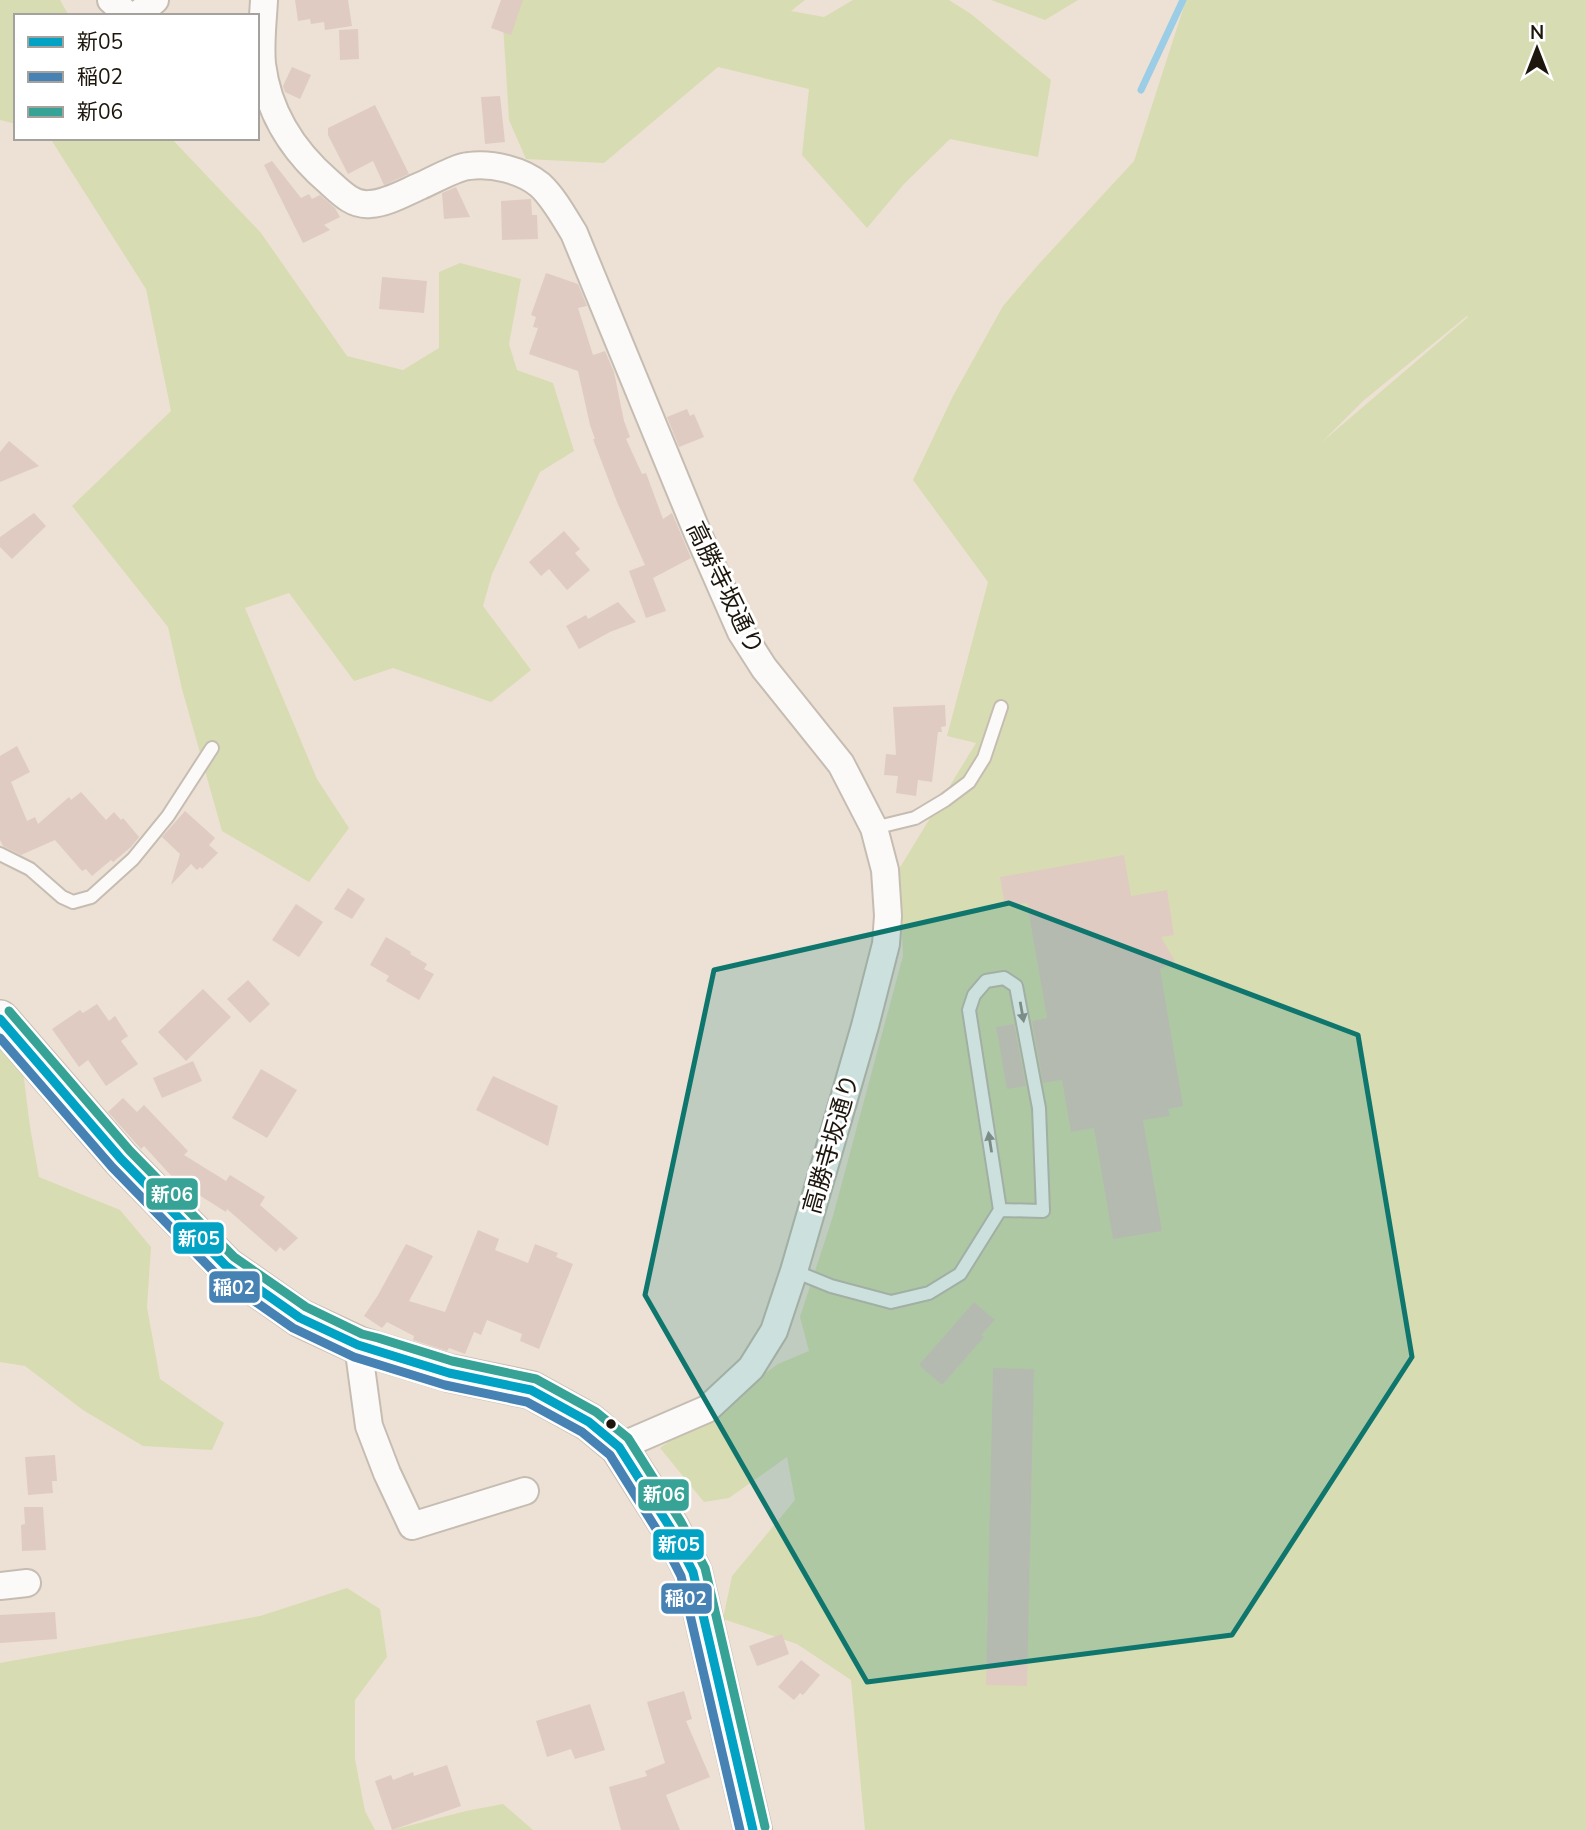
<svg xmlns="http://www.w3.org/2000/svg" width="1586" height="1830" font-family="'Nunito Sans','Noto Sans JP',sans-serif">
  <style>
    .green { fill: #d8dcb2; fill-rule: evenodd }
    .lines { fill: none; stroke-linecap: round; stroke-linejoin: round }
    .stream { stroke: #9bcde7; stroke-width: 7 }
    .building { fill: #dfcbc2 }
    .lane-casing { stroke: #c6bdb2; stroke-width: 16 }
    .street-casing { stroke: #c6bdb2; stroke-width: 30 }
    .secondary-casing { stroke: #c6bdb2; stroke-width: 40 }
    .lane { stroke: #fcfaf9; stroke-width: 12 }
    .street { stroke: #fcfaf9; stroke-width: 26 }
    .secondary { stroke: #fcfaf9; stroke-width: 37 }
    .bus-1-casing { stroke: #fff; stroke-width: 14 }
    .bus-2-casing { stroke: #fff; stroke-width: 14 }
    .bus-3-casing { stroke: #fff; stroke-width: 14 }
    .bus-1 { stroke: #01a2c4; stroke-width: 9 }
    .bus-2 { stroke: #4682b4; stroke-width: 9 }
    .bus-3 { stroke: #36a396; stroke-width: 9 }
    .oneway { fill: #98938f }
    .marked { fill: #0f766e; fill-opacity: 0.2; stroke: #0f766e; stroke-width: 5; stroke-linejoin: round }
    .bus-dot { fill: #1d160d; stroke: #fff; stroke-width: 2.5 }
    .labels { text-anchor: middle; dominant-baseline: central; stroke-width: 6; stroke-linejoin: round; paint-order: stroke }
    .street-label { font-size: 24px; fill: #1d160d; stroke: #fff }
    .line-badge { stroke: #fff; stroke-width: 2.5 }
    .badge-label { font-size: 19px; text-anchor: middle; font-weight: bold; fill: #fff }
  </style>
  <rect width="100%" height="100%" fill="#ece1d4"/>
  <g class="green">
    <path d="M0 0H60L69 16H16V124L0 120Z"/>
    <path d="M512 0H805L791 11 824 17 853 0H949L971 14 1051 80 1038 157 950 139 904 184 867 228 802 155 809 89 718 67 604 163 526 159 509 120 502 8Z"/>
    <path d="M991 0H1078L1045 20Z"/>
    <path d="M1186 0H1586V1830H865L851 1680 797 1644 723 1619 732 1576 795 1500 787 1457 729 1498 704 1502 660 1448 778 1364 809 1351 800 1317 833 1216 903 956 899 869 976 743 947 736 988 582 913 480 953 396 1003 306 1038 265 1134 161ZM1467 316 1468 317 1322 442 1363 401Z"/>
    <path d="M50 138H171L261 233 347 356 403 370 439 348V272L460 263 521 279 509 344 517 370 553 383 574 451 540 472 492 574 483 606 531 670 491 702 393 668 354 681 289 593 245 608 317 779 349 828 309 882 222 831 182 689 168 627 72 506 171 411 146 289Z"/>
    <path d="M0 1049 23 1071 30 1127 39 1177 120 1210 151 1247 147 1307 160 1379 224 1423 212 1450 143 1446 83 1410 25 1366 0 1362Z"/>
    <path d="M347 1588 380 1609 387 1657 355 1700V1759L365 1811 375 1830H0V1663L260 1616Z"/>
    <path d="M503 1804 533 1830H392L466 1811Z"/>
  </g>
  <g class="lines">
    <path class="stream" d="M1141 90 1183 0"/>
  </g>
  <g class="building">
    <path d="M295 0H348L352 26 325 30 324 22 311 24 310 19 298 21Z"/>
    <path d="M501 0H523L511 35 491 28Z"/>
    <path d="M358 29 359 59 340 60 339 30Z"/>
    <path d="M292 67 311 75 300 99 285 92 283 86Z"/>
    <path d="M500 96 505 142 485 144 481 97Z"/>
    <path d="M375 105 409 174 384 185 373 161 348 174 328 135V128Z"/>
    <path d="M272 161 301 198 309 194 312 199 320 195 335 208 340 217 324 225 330 230 303 243 264 165Z"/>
    <path d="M456 187 470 217 444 219 442 193Z"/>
    <path d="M531 199 532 215H537L538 239 502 240 501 201Z"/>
    <path d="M546 273 578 284 587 306 578 308 593 355 605 351 614 372 624 421 630 437 626 439 642 474 646 473 663 519 672 513 691 558 653 578 666 611 646 618 629 571 645 565 617 502 593 439H595L590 425 578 371 529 354 538 328 533 327 536 317 531 315Z"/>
    <path d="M382 277 427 281 424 313 379 309Z"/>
    <path d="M687 409 690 416 694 414 704 437 679 447 667 417Z"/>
    <path d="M9 441 39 466 0 482V452Z"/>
    <path d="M34 513 46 526 12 559 0 547V537Z"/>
    <path d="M564 531 580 549 575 553 590 570 567 590 549 569 541 576 529 562Z"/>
    <path d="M618 602 636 622 610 632 579 649 566 626 586 615 588 619Z"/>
    <path d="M945 705 946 726 941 727 942 732H938L932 782 918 780 916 796 896 793 898 776 884 775 886 754 896 755 893 707Z"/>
    <path d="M17 746 30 772 11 782 27 821 35 817 38 824 69 797 71 800 81 792 106 820 114 812 121 820 123 818 139 837 131 847 113 862 111 860 92 876 86 869 82 871 55 840 21 855 3 846 0 840V756Z"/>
    <path d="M185 811 215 838 209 845 218 853 202 869 200 867 197 870 191 864 171 885 180 854 162 837Z"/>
    <path d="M1124 855 1131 896 1167 890 1174 935 1161 937 1175 961 1160 969 1183 1106 1168 1109 1170 1116 1143 1120 1162 1231 1113 1239 1094 1128 1071 1132 1062 1080 1043 1083 1032 1021 1047 1018 1027 903 1005 906 1000 877Z"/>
    <path d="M348 888 365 899 352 919 334 909Z"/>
    <path d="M296 904 323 922 299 957 272 940Z"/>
    <path d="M386 937 411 952 410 954 427 964 424 969 434 974 419 1000 386 981 389 976 370 965Z"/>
    <path d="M248 980 270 1004 250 1023 227 999Z"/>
    <path d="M203 989 231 1017 186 1061 158 1032Z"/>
    <path d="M97 1004 109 1021 115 1016 128 1036 121 1041 138 1064 106 1086 88 1060 79 1067 52 1029 80 1010 83 1013Z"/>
    <path d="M1014 1024 1026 1086 1007 1089 996 1027Z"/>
    <path d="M193 1061 202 1081 162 1098 153 1078Z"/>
    <path d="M261 1069 297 1090 267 1138 232 1118Z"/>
    <path d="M493 1076 558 1106 548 1146 476 1110Z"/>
    <path d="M123 1098 137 1112 144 1105 188 1151 184 1155 226 1181 230 1175 265 1197 260 1205 298 1238 284 1251 280 1247 276 1252 227 1209 226 1212 175 1180 144 1146 141 1149 108 1112Z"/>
    <path d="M478 1230 499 1239 495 1250 528 1263 535 1244 558 1253 556 1257 573 1264 539 1349 520 1341 522 1334 487 1320 481 1335 474 1332 465 1354 449 1348 447 1351 413 1340 414 1336 387 1322 382 1328 364 1316 378 1295 406 1244 433 1256 409 1301 445 1312Z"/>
    <path d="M974 1302 995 1320 981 1335 984 1337 942 1385 919 1365Z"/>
    <path d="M993 1368 1034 1369 1027 1686 986 1685Z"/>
    <path d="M55 1455 57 1481H52L53 1493 28 1495 25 1457Z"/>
    <path d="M24 1507H43L46 1550 22 1551 21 1525 25 1524Z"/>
    <path d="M55 1612 57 1639 0 1643V1615Z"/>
    <path d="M782 1634 789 1654 757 1666 749 1646Z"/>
    <path d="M801 1660 820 1675 803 1695 800 1693 794 1700 778 1687Z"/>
    <path d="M684 1691 692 1719 686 1721 710 1777 666 1795 680 1830H621L609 1787 647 1776 645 1771 665 1763 647 1702Z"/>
    <path d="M590 1704 605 1750 575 1759 571 1749 547 1757 536 1721Z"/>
    <path d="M447 1765 461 1806 392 1830 375 1781 391 1775 393 1780 413 1772 414 1776Z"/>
  </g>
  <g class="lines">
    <g class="lane-casing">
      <g id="lane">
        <path d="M874 828 915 818 945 800 969 782 984 758 1001 707"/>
        <path d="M0 854 30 869 62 897 73 902 91 897 133 859 168 816 212 748"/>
        <path d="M794 1271 831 1286 891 1302 929 1293 960 1274 1000 1210 1043 1211 1039 1108 1016 986 1004 978 986 981 974 995 969 1010 1000 1210"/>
      </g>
    </g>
    <g class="street-casing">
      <g id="street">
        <path d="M111 0 129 16"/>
        <path d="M264 0C263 21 260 43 262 64 268 112 293 151 329 182 340 192 353 206 370 204 387 203 404 193 420 186 432 181 456 167 469 166 492 163 522 170 540 185 554 198 564 217 574 233L698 534 741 632 764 668 841 764 874 828 885 870 888 916 886 944 865 1026 794 1271 774 1331 751 1368 707 1409 619 1447"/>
        <path d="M136 16 155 0"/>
        <path d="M358 1345 369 1426 387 1473 412 1526 525 1491"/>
        <path d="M0 1586 27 1583"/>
      </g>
    </g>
    <g class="secondary-casing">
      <path id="secondary" d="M0 1019 121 1159 226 1266 300 1318 358 1345 374 1350 449 1373 531 1390 589 1422 619 1447 671 1529 693 1572 753 1830"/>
    </g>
    <use href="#lane" class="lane"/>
    <use href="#street" class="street"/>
    <use href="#secondary" class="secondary"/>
    <g class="bus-1-casing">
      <path id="bus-1" d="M0 1019 121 1159 226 1266 300 1318 358 1345 374 1350 449 1373 531 1390 589 1422 619 1447 671 1529 693 1572 753 1830"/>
    </g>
    <g class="bus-2-casing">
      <path id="bus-2" d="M0 1038 112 1167 217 1275 293 1328 354 1357 445 1385 527 1402 582 1432 610 1455 660 1535 681 1576 740 1830"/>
    </g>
    <g class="bus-3-casing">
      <path id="bus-3" d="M9 1011 130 1151 234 1257 306 1307 362 1334 378 1338 452 1361 536 1379 596 1412 628 1438 681 1522 705 1568 765 1827"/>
    </g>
    <use href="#bus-1" class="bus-1"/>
    <use href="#bus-2" class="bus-2"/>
    <use href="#bus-3" class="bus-3"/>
  </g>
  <defs><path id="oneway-solid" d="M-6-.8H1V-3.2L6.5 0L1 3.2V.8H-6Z" transform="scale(1.75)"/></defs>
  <g class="oneway">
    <use href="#oneway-solid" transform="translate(1022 1012) rotate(80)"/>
    <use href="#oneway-solid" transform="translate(990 1142) rotate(-99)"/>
  </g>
  <path class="marked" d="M1009 903 1358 1035 1412 1357 1232 1635 867 1682 645 1295 714 970Z"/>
  <circle class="bus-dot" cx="611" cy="1424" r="6"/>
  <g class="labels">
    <g class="street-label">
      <text transform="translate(725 588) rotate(64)">高勝寺坂通り</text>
      <text transform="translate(831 1144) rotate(-74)">高勝寺坂通り</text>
    </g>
  </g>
  <g class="line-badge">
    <rect x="145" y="1177" width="54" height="34" rx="7" fill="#36a396"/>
    <rect x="172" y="1221" width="53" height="34" rx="7" fill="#01a2c4"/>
    <rect x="208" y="1270" width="53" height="34" rx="7" fill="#4682b4"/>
    <rect x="637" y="1478" width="53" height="34" rx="7" fill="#36a396"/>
    <rect x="652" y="1528" width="53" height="33" rx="7" fill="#01a2c4"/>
    <rect x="660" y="1582" width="53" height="33" rx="7" fill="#4682b4"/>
  </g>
  <g class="badge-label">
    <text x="172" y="1201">新06</text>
    <text x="199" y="1245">新05</text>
    <text x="234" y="1294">稲02</text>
    <text x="664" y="1501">新06</text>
    <text x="679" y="1551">新05</text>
    <text x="686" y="1605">稲02</text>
  </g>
  <rect x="14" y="14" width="245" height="126" fill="#ffffff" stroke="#a5a29e" stroke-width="2"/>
  <rect x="28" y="37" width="35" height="10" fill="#01a2c4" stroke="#a5a29e" stroke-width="2"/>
  <text x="77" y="49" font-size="21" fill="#1d160d">新05</text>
  <rect x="28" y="72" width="35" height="10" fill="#4682b4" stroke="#a5a29e" stroke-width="2"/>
  <text x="77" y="84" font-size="21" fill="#1d160d">稲02</text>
  <rect x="28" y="107" width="35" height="10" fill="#36a396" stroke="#a5a29e" stroke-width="2"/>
  <text x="77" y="119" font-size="21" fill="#1d160d">新06</text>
  <g transform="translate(1537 49)" stroke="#ffffff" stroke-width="5" paint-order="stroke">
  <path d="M0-5L12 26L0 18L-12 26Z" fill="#1d160d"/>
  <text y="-10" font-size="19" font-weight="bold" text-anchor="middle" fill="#1d160d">N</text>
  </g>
</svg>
